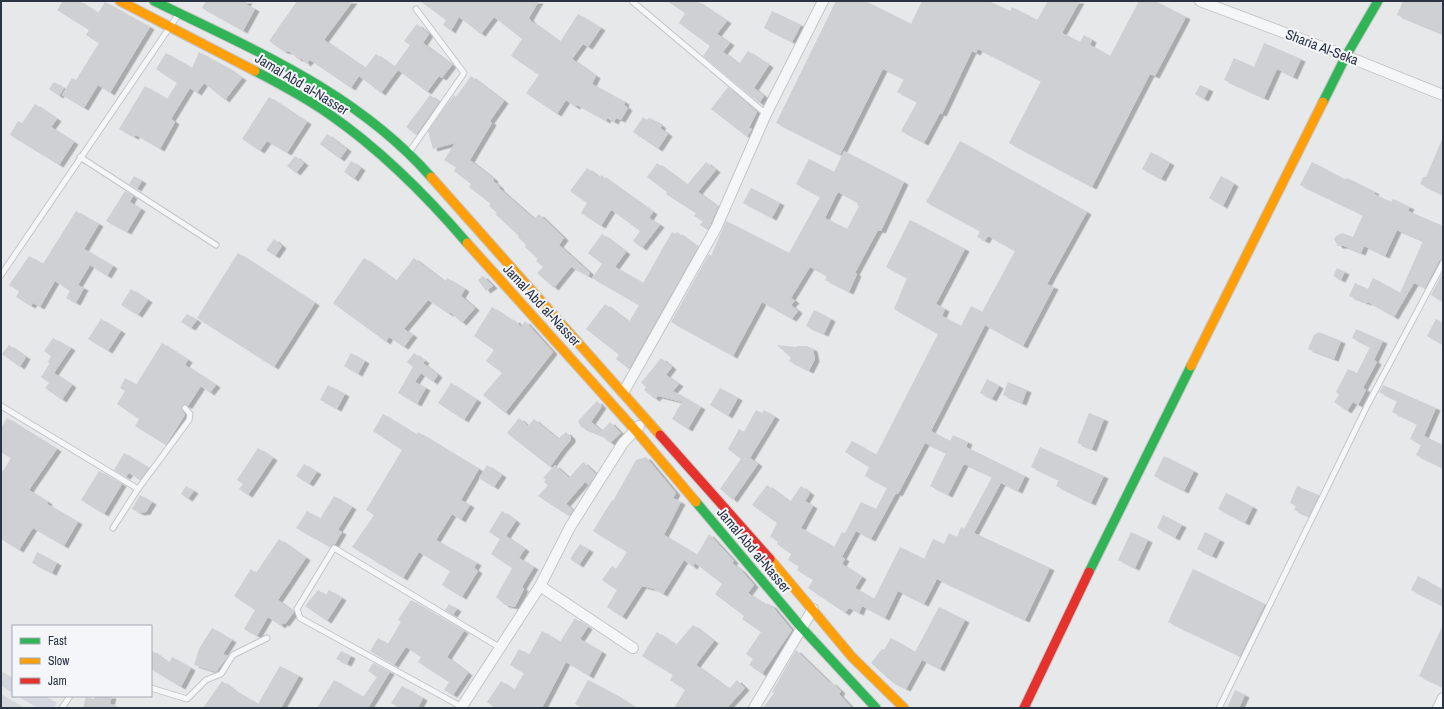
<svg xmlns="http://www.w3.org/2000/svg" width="1444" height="709" font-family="'Archivo Narrow',sans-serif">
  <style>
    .built { fill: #d4d7dd }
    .building { fill: #ced0d3; fill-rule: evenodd; filter: url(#shadow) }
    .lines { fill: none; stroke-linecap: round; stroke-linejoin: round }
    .lane-casing { stroke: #c4c6c8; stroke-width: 7 }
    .street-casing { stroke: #c4c6c8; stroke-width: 12 }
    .fast-casing { stroke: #c4c6c8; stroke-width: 11 }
    .slow-casing { stroke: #c4c6c8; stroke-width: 11 }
    .jam-casing { stroke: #c4c6c8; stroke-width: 11 }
    .lane { stroke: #f5f6f7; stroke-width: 5 }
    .street { stroke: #f5f6f7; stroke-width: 10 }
    .fast { stroke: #30b455; stroke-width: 9 }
    .slow { stroke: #ff9f0a; stroke-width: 9 }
    .jam { stroke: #e5322d; stroke-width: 9 }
    .labels { text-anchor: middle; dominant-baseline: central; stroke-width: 4; stroke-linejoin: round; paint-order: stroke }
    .street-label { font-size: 14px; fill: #2b3445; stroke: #f4f6f9 }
  </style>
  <defs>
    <filter id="shadow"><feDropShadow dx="4.5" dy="2.5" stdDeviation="0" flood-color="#0004"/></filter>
  </defs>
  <rect width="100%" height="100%" fill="#e6e8ea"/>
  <g class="built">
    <path d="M1 671 13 678V693L1 686Z"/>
    <path d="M1 694 25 708H1Z"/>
    <path d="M18 696H45L57 703 54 708H37Z"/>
  </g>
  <g class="building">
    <path d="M63 1H79L98 13 105 2 150 27 110 93 98 85 84 108 62 95 72 78 76 80 99 43 86 35 89 30 57 10Z"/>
    <path d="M206 1H248L246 4 255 9 243 31 202 8Z"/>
    <path d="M297 1H353L324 40 365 68 376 54 394 67 410 45 404 41 417 24 429 34 423 43 452 65 442 78 439 76 427 92 398 70 381 93 359 76 351 88 310 60 306 64 302 59H298L290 52 283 51 269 41Z"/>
    <path d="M420 1H539L529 18 531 21 560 42 578 14 601 28 588 47 583 44 572 59 596 76 592 84 625 102 624 105 628 108 621 120 616 118 614 122 607 118 606 121 577 105 575 107 566 100 557 114 526 93 539 75 511 56 522 39 494 17 481 34 459 17 451 31 443 25 446 20Z"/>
    <path d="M667 1H697L727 21 717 34 730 43 723 52 739 64 748 51 769 65 754 88 764 96 759 103 703 56 710 46 679 23 685 13Z"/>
    <path d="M836 1H865L911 24 922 1H989L1010 11 1012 7 1037 20 1048 1H1080L1062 33 1080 42 1084 35 1092 40 1090 45 1110 56 1139 1H1155L1186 17 1155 76 1150 74 1092 187 1009 143 1041 81 978 49 976 53 972 51 942 114 940 113 924 143 901 131 917 102 897 92 904 79 883 69 840 155 776 123Z"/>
    <path d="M1403 1H1437L1443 4V34L1397 15Z"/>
    <path d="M772 11 801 25 792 42 764 28Z"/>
    <path d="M1264 43 1301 59 1293 77 1277 69 1264 98 1224 80 1234 58 1254 67Z"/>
    <path d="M199 52 228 68 242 78 225 100 204 83 197 93 190 88 171 119 175 122 160 149 136 135 134 137 119 129 145 86 167 99 177 83 156 69 166 53 192 68Z"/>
    <path d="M471 76 504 101 490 121 492 123 470 160 494 179 493 181 500 187 499 188 534 219 539 214 564 238 559 245 590 273 588 276 571 267 554 288 537 273 543 267 536 261 538 259 525 247 526 245 518 237 519 236 495 214 497 213 489 206 491 204 469 187 471 184 454 171 456 167 444 160 455 143 433 149 428 131 445 107 454 95 456 97Z"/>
    <path d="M54 82 64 88 59 96 49 89Z"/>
    <path d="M1200 85 1209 89 1204 99 1195 94Z"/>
    <path d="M728 87 757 112 749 128 752 129 747 137 711 109Z"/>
    <path d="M430 95 439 102 416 135 406 127Z"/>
    <path d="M269 97 307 122 287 153 267 141 260 151 242 139Z"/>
    <path d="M35 104 57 119 51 127 74 142 59 165 10 135 18 121 22 123Z"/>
    <path d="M643 117 647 120 649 118 654 120 662 126 660 128 668 134 658 149 633 132Z"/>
    <path d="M327 134 347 149 340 159 320 144Z"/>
    <path d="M1443 137V195L1420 184 1423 177H1426Z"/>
    <path d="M960 141 1087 212 1047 284 1054 287 1023 346 985 325 931 431 950 441 953 435 968 442 966 447 1025 476 1018 491 1001 483 974 533 1050 568 1025 620 937 579 924 604 898 591 885 618 862 606 859 613 849 608 845 613 808 588 813 580 797 570 799 566 788 560 791 554 777 544 778 541 770 537 777 523 752 505 767 485 790 502 801 486 810 493 805 501 813 506 801 528 834 547 842 532 845 533 861 502 876 509 887 488 865 476 869 467 845 452 852 441 876 455 938 334 894 309 907 278 886 267 910 220 965 249 936 304 945 309 942 316 961 326 971 306 982 312 1015 251 988 236 985 241 977 237 980 231 926 202ZM925 443 946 453 930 486 948 495 964 464 992 477 964 529 961 527 957 537 949 533 944 544 933 539 924 559 900 547 874 599 855 588 862 577 842 564 845 559 842 557 856 531 871 539 896 493 898 494Z"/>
    <path d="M844 151 904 182 881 231 878 230 855 273 857 274 849 292 825 280 827 276 810 267 791 298 795 301 791 305 798 311 792 319 762 302 733 356 671 322 709 254 711 256 726 221 789 253 820 197 796 184 809 159 834 172ZM838 192 858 203 857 205 859 206 847 229 825 218Z"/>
    <path d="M1151 152 1170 163 1161 179 1142 169Z"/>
    <path d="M295 156 304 163 296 173 287 166Z"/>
    <path d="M351 161 361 168 354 179 344 172Z"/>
    <path d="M706 162 716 170 698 192 718 207 708 230 700 225 703 221 694 216 696 213 666 194 667 192 647 177 657 163 687 185Z"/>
    <path d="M1312 162 1346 180 1347 178 1375 192 1374 194 1391 202 1393 199 1410 207 1408 211 1443 226V259L1439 261 1425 288 1414 283 1394 317 1368 302 1367 303 1349 296 1355 283 1368 289 1373 278 1400 293 1423 241 1397 230 1385 256 1364 246 1361 253 1344 246H1338L1334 239 1336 236 1342 233 1353 237 1363 215 1300 185Z"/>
    <path d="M587 168 600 178 601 175 653 212 649 218 660 225 642 248 633 241 640 231 613 211 611 210 601 226 581 213 587 203 570 191Z"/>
    <path d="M134 176 142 181 137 189 129 184Z"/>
    <path d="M1221 176 1234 184 1223 206 1209 198Z"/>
    <path d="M751 188 780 203 772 218 743 203Z"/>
    <path d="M125 191 133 196 130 202 141 209 127 232 106 221Z"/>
    <path d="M76 211 99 224 84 249 113 266 107 276 90 265 78 285 84 288 76 303 66 298 70 291 55 281 40 307 33 303 31 306 16 297 19 291 9 285 29 256 43 264Z"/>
    <path d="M672 232 675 234 677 232 698 247 629 369 616 359 619 355 586 329 605 304 629 322 639 305 592 278 602 264 588 253 602 234 626 252 615 267 643 283Z"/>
    <path d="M274 239 282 246 275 256 266 250Z"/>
    <path d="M238 253 315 303 274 367 197 318Z"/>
    <path d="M364 258 396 281 414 258 445 282 447 278 465 289 461 296 475 308 462 323 450 312 449 314 428 300 404 329 413 335 404 347 389 337 386 342 333 303Z"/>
    <path d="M1337 268 1345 272 1341 280 1333 276Z"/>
    <path d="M1443 272V302L1431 295Z"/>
    <path d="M483 276 493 286 486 291 478 280Z"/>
    <path d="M131 289 148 300 138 315 121 305Z"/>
    <path d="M492 307 513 321 515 320 521 327 525 321 553 352 505 413 483 395 502 373 486 361 494 350 474 336Z"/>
    <path d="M814 310 831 319 824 334 806 326Z"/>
    <path d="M187 314 197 320 191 328 181 322Z"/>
    <path d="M101 319 121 331 108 351 88 339Z"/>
    <path d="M1436 319 1443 323V345L1427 336Z"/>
    <path d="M1356 329 1383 341 1374 360 1377 362 1363 388 1366 390 1358 405 1353 402 1347 411 1334 402 1339 395 1336 392 1348 369 1357 373 1370 347 1352 338Z"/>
    <path d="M1319 332 1341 341 1334 359 1308 349 1314 335Z"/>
    <path d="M53 338 71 348 54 373 72 385 62 400 45 388 49 383 41 377 50 363 48 362 51 356 44 351Z"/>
    <path d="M162 343 188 360 185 365 216 385 210 393 201 386 188 406 182 405 181 409 185 415 166 445 135 426 139 419 117 404 125 391 120 388 125 378 136 385Z"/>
    <path d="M9 345 26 357 20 367 2 354Z"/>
    <path d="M777 345 796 347 797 346H807L813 349 815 359 809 371 789 361 791 358Z"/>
    <path d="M351 353 365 361 358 374 344 366Z"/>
    <path d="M414 353 425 361 423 363 438 375 433 382 421 373 415 382 426 388 417 404 398 393 413 367 407 362Z"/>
    <path d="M661 358 672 367 666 375 679 384 673 391 701 407 688 429 672 419 682 402 658 396 655 399 644 390 646 387 641 383Z"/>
    <path d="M987 379 999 386 992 399 980 393Z"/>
    <path d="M1008 382 1027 390 1022 403 1003 395Z"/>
    <path d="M451 383 477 400 464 420 438 403Z"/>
    <path d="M328 385 345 394 337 409 320 400Z"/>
    <path d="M1383 385 1436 408 1424 436 1443 445V468L1416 455 1421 445 1410 439 1417 424 1392 412 1397 401 1379 392Z"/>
    <path d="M720 388 738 398 728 416 710 405Z"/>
    <path d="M597 401 602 406 591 422 602 431 610 422 621 433 610 443 601 435 581 427 578 421Z"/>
    <path d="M756 410 762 413 764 410 775 417 750 458 758 464 733 500 720 489 741 459 728 449 739 429 744 432Z"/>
    <path d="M1089 413 1104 419 1092 449 1077 443Z"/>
    <path d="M383 414 417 435 418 432 479 469 461 500 470 505 461 520 452 514 436 540 477 563 474 568 478 571 462 597 442 585 450 571 419 552 403 578 352 547 374 515 366 510 402 450 373 431Z"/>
    <path d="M7 418 57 449 29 490 48 502 47 504 78 522 64 546 33 528 19 550 1 539V474L11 458 1 452V428Z"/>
    <path d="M519 418 528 426 534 419 558 439 566 432 571 437V440L563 449 550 467 507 433Z"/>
    <path d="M1040 447 1104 476 1091 503 1056 486 1059 480 1031 467Z"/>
    <path d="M258 448 273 458 248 495 239 489 243 484 237 480Z"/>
    <path d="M124 453 149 468 140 480 129 473 126 477 114 470Z"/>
    <path d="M1164 456 1194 471 1184 491 1154 476Z"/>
    <path d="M646 457 676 493 673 498 681 502 664 535 697 555 709 534 734 561 732 563 741 570 754 585 748 593 766 605 767 603 772 606 792 630 762 674 749 665 753 659 746 654 761 632 742 619 744 616 715 594 722 584 695 563 693 567 684 560 663 594 654 589 642 586 622 617 607 607 617 590 602 580 612 566 616 569 627 552 593 531 612 500 613 501 636 460Z"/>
    <path d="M583 462 596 474 589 485 585 482 566 504 573 510 569 516 538 496 548 485 544 482 546 479 543 478 555 465 569 478Z"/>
    <path d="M304 464 317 472 309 484 296 476Z"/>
    <path d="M487 465 502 475 494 487 479 478Z"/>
    <path d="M99 471 122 484 104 514 81 500Z"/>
    <path d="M186 486 194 491 188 499 181 494Z"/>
    <path d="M1297 486 1319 495 1309 516 1294 510 1296 506 1290 503Z"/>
    <path d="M1226 493 1253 507 1245 523 1218 509Z"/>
    <path d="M140 495 152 502 146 512 140 513 132 509Z"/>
    <path d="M334 496 352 507 338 530 342 532 335 544 330 547 296 528 307 511 320 519Z"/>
    <path d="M502 511 516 521 506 536 525 549 519 558 534 567 522 587 524 589 515 607 505 605 496 597 512 568 491 554 500 539 489 532Z"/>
    <path d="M1163 515 1182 525 1175 538 1157 528Z"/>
    <path d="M1131 532 1148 540 1135 568 1118 560Z"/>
    <path d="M1205 532 1220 540 1212 556 1197 549Z"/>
    <path d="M279 539 306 558 278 600 294 612 285 624 283 623 281 626 268 617 257 636 244 629 255 610 234 596 251 569 256 573Z"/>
    <path d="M580 544 589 550 579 565 570 559Z"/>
    <path d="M37 552 57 563 52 573 32 563Z"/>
    <path d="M1193 569 1265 604 1240 656 1168 622Z"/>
    <path d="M1418 576 1443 590V606L1411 590Z"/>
    <path d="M318 590 326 595 329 590 342 598 327 621 305 606Z"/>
    <path d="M411 600 464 631 447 657 468 673 453 695 444 690 449 682 418 662 421 657 406 647 394 665 370 651 378 638 388 644 389 642 401 622 398 620Z"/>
    <path d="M449 604 457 609 453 615 445 610Z"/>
    <path d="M939 607 965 620 940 669 922 660 906 689 892 682 871 663 882 649 884 650 891 638 915 652Z"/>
    <path d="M575 618 588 627 580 639 602 652 589 676 566 662 542 708H495L487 702 501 681 514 690 524 673 510 665 519 649 529 655 542 631 560 642Z"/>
    <path d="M693 625 714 641 696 665 729 689 737 680 745 688 727 708H674L685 690 670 680 673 675 642 656 657 632 676 645Z"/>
    <path d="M1443 625V687L1419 676Z"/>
    <path d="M212 628 232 640 223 654 228 656 216 672 194 665 199 649Z"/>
    <path d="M151 650 169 663 172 657 191 668 181 687 151 669Z"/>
    <path d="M796 650 830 683 831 682 841 691 839 694 852 708H763L774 693 772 692Z"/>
    <path d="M341 651 351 656 347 664 336 659Z"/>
    <path d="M373 663 390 672 368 708H317L334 680 363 697 377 677 368 671Z"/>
    <path d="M280 666 299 676 281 708H203L222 681 234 690 258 704Z"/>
    <path d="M588 680 616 695 636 708H582L575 704Z"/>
    <path d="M402 686 423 698 418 708H400L391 703Z"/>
    <path d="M1235 690 1245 695 1239 708H1227Z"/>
    <path d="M95 696H112L110 704 115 705V708H83L86 697 94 699Z"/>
  </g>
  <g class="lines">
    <g class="lane-casing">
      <g id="lane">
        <path d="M632 1 766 114"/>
        <path d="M410 151 464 73 416 9"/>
        <path d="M80 157 216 245"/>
        <path d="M1 275 178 15"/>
        <path d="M1 406 138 489"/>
        <path d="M113 528 138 489 189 420 190 414 185 408"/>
        <path d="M151 688 187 699 206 680 221 674 233 655 267 638"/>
        <path d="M462 707 300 618 297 609 334 548 499 647"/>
        <path d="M62 708 70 696"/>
        <path d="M1219 708 1368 404 1443 263"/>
      </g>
    </g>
    <g class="street-casing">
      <g id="street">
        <path d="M1200 1 1346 56 1443 95"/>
        <path d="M623 393 716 228 766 114 823 1"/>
        <path d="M540 586 633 648"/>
        <path d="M461 708 540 586 570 527 623 443 639 426"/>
        <path d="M754 708 813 609"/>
        <path d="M1438 708 1443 698"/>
      </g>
    </g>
    <g class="fast-casing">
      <g id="fast">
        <path d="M154 1C254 50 356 92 431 177"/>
        <path d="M255 71C280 84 306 98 329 114 381 150 426 195 467 243"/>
        <path d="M1323 102 1346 56 1378 1"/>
        <path d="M696 502 801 627 876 708"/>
        <path d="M1089 572 1191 366"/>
      </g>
    </g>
    <g class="slow-casing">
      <g id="slow">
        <path d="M120 1 255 71"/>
        <path d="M431 177 660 435"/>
        <path d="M467 243 636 431 696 502"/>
        <path d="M1191 366 1323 102"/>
        <path d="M770 559 852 657 904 708"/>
      </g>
    </g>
    <g class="jam-casing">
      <g id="jam">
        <path d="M660 435 770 559"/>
        <path d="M1024 708 1089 572"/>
      </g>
    </g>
    <use href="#lane" class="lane"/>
    <use href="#street" class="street"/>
    <use href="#fast" class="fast"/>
    <use href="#slow" class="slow"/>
    <use href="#jam" class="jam"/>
  </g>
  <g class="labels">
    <g class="street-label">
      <text transform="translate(1322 47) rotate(21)">Sharia Al-Seka</text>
      <text transform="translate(302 84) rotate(31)">Jamal Abd al-Nasser</text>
      <text transform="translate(542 305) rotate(47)">Jamal Abd al-Nasser</text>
      <text transform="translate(754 550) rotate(50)">Jamal Abd al-Nasser</text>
    </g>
  </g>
  <rect width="1444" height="709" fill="none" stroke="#2b3445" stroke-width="4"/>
  <rect x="12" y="625" width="140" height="72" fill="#f4f6f9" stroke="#a4a8b1"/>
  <rect x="20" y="638" width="20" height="6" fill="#30b455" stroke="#a4a8b1"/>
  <text x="48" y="645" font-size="12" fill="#2b3445">Fast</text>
  <rect x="20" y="658" width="20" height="6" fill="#ff9f0a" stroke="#a4a8b1"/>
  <text x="48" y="665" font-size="12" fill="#2b3445">Slow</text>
  <rect x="20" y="678" width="20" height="6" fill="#e5322d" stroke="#a4a8b1"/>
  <text x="48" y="685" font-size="12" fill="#2b3445">Jam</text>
</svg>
